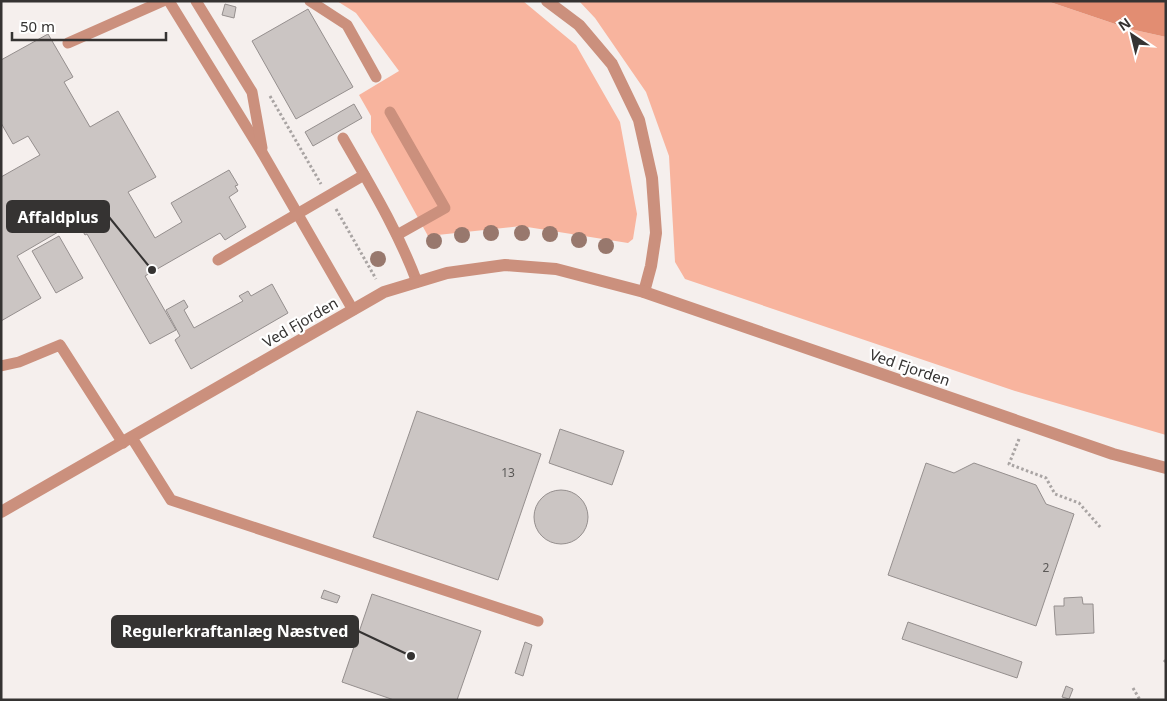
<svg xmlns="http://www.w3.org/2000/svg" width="1167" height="701" font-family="'Noto Sans',sans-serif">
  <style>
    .green { fill: #f8b49e }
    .water { fill: #e28d72 }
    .building { fill: #cbc5c3; stroke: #958f8e }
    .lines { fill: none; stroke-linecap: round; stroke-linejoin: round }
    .path { stroke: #a9a4a3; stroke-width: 3; stroke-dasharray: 2.5 2.5; stroke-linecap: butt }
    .service { stroke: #cb907d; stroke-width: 11 }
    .minor { stroke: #cb907d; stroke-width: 12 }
    .tree { fill: #98786d }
    .labels { text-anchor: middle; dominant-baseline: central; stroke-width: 4.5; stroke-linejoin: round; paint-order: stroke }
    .number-label { font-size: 12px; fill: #5a5856 }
    .street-label { font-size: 15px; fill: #353332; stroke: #fff }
    .leader { fill: none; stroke: #353332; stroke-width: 2 }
    .callout-dot { fill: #353332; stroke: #fff; stroke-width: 2 }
    .callout { fill: #353332; stroke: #353332; stroke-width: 2 }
    .callout-label { font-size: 16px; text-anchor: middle; font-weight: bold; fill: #fff }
  </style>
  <rect width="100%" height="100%" fill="#f5efed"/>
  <g class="green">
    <path d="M337 1H523L576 45 620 122 637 214 633 239 628 243 521 226 428 236 371 132V116L359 95 399 71 356 13Z"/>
    <path d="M579 1H1047L1130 29 1166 37V435L1015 391 685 279 675 262 669 156 646 92 595 18Z"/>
  </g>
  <path class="water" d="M1047 1H1166V37L1130 29Z"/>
  <g class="building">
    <path d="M225 4 236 7 234 18 222 15Z"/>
    <path d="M308 9 353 87 296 119 252 41Z"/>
    <path d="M48 34 73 77 64 82 90 127 118 111 156 177 128 192 155 238 182 222 171 203 229 170 238 185 235 186 238 191 229 197 246 227 225 240 220 233 145 276 176 330 150 344 87 234 85 235 77 221 17 256 41 298 1 321V177L40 155 28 136 13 144 1 123V60Z"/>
    <path d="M354 104 362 118 313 146 305 132Z"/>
    <path d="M59 236 83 278 56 293 32 251Z"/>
    <path d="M272 284 288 313 191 369 175 340 180 336 166 310 184 300 188 307 184 310 194 328 243 301 239 296 248 291 251 296Z"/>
    <path d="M417 411 541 454 498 580 373 537Z"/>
    <path d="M560 429 624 451 612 485 549 463Z"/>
    <path d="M926 463 954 473 974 463 1036 485 1046 504 1074 514 1036 626 888 575Z"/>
    <circle cx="561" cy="517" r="27"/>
    <path d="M324 590 340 596 337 603 321 598Z"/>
    <path d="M372 594 481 631 457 700H394L342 682Z"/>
    <path d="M1082 597 1083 604H1093L1094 633 1056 635 1054 606H1064V598Z"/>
    <path d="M908 622 1022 662 1017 678 902 639Z"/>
    <path d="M525 642 532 645 523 676 515 673Z"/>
    <path d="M1066 686 1073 689 1069 699 1062 697Z"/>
  </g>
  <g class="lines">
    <g class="path">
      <path d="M270 96 321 184"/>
      <path d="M336 209 376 279"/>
      <path d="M1019 439 1009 464 1046 478 1055 494 1079 503 1101 528"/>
      <path d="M1164 660 1166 662"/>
      <path d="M1133 688 1140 700"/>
    </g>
    <g class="service">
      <path d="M169 1 263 154 353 310"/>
      <path d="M196 1 252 92 262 148"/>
      <path d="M310 1 347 25 376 77"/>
      <path d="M68 43 163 1"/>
      <path d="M390 112 445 208 397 235"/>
      <path d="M343 138C370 185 398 231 417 282"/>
      <path d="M218 260 364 175"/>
      <path d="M1 366 19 362 60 345 123 443"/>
      <path d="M132 438 171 500 538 621"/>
    </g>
    <g class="minor">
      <path d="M547 1 579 25 612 64 639 120 652 178 656 233 651 266 644 292"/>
      <path d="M1 512 384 292 447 273 505 265 556 269 644 292 1113 454 1166 468"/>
    </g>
  </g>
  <g class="tree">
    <circle cx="491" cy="233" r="8"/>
    <circle cx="522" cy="233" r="8"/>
    <circle cx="550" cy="234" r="8"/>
    <circle cx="462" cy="235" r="8"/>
    <circle cx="579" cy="240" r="8"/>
    <circle cx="434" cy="241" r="8"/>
    <circle cx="606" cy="246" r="8"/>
    <circle cx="378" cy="259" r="8"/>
  </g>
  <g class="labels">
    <g class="number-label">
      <text x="508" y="472">13</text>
      <text x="1046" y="567">2</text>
    </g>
    <g class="street-label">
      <text transform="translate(300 322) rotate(-30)">Ved Fjorden</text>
      <text transform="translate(910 367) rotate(19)">Ved Fjorden</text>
    </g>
  </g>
  <path class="leader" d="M152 270L109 217M411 656L358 631"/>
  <g class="callout-dot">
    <circle cx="152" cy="270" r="5"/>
    <circle cx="411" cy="656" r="5"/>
  </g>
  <g class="callout">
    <rect x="7" y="201" width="102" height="31" rx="5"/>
    <rect x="112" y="616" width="246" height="31" rx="5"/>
  </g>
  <g class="callout-label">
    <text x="58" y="223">Affaldplus</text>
    <text x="235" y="637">Regulerkraftanlæg Næstved</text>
  </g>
  <rect width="1167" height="701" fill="none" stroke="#353332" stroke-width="5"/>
  <g transform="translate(1132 35) rotate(325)" stroke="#ffffff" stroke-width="4" paint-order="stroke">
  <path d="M0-4L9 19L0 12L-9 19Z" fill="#353332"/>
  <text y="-8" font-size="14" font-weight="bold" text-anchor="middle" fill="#353332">N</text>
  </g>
  <path d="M12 32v8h154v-8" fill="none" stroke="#353332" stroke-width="2.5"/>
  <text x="20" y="32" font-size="15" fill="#353332" stroke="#ffffff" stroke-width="4" paint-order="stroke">50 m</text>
</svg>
